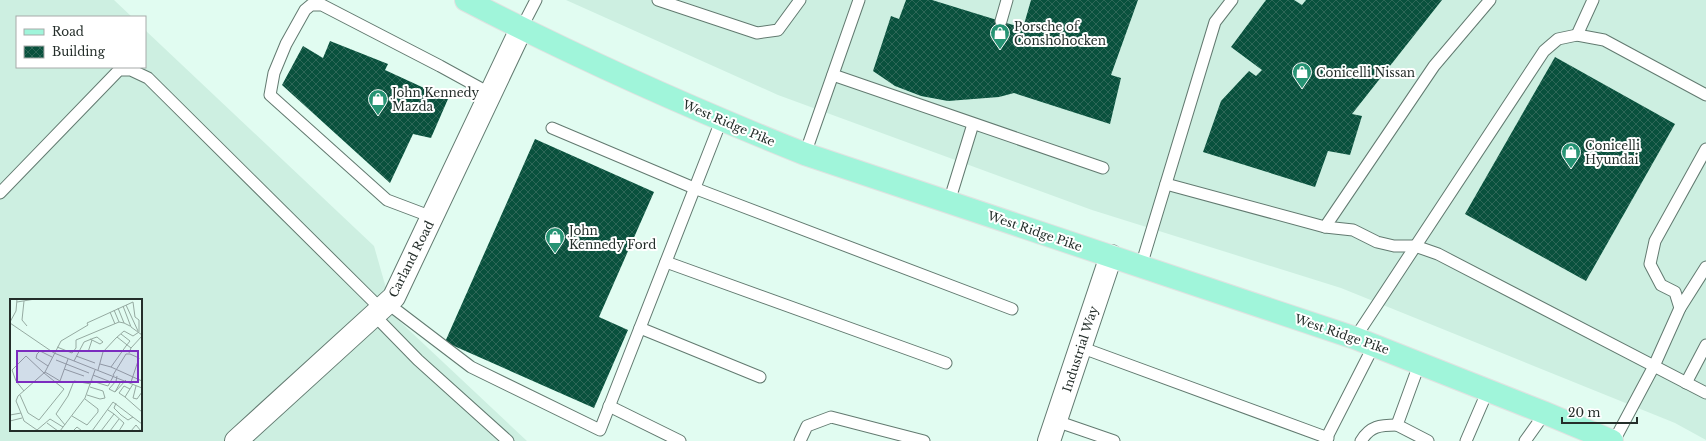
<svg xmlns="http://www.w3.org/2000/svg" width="1706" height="441" font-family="'Libre Baskerville',serif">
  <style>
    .built { fill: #cdefe1; fill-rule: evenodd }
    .building { fill: url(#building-cross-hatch) }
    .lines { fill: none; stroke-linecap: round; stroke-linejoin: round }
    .lane-casing { stroke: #627a70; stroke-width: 13 }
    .street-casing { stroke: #627a70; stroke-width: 24 }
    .primary-casing { stroke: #e0e2e1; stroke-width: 24 }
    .lane { stroke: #fff; stroke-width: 11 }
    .street { stroke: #fff; stroke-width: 22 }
    .primary { stroke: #a0f5da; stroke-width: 22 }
    .labels { text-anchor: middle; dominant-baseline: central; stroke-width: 4; stroke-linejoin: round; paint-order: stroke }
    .poi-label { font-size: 12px; fill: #242e2a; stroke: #fff; text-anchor: start }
    .street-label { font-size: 12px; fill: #242e2a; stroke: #fff }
    .inset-road { fill: none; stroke: #95aaa1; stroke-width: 1 }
    .view { fill: #7b2cbf; fill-opacity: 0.15; stroke: #7b2cbf; stroke-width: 2 }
    .inset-edge { fill: none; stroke: #242e2a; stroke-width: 2 }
  </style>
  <defs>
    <pattern id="building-cross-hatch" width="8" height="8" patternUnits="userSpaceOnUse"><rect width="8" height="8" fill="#09513d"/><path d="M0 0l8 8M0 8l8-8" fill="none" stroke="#2d6757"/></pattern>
  </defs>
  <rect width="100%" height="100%" fill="#e1fcf1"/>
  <g class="built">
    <path d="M0 0H114L132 17H17V67H145V30L374 246 394 316 527 441H0ZM11 300H141V430H11Z"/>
    <path d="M566 0H1706V440L1675 423 1341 288 1092 210 778 95Z"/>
  </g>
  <g class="building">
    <path d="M906 0H932L1023 28 1031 0H1138L1111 75 1121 78 1110 124 1014 93 999 97 948 101 921 96 895 86 873 71 891 16 899 19Z"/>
    <path d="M1266 0H1294L1302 5 1306 0H1442L1352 114 1362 116 1350 155 1328 151 1315 187 1203 152 1221 101 1249 71 1256 76 1262 70 1231 47Z"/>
    <path d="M330 41 388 64 385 70 448 99 431 138 413 134 390 183 282 85 303 46 323 58Z"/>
    <path d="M1555 57 1675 124 1586 281 1465 214Z"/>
    <path d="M535 139 654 192 599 317 628 330 594 408 445 342Z"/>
  </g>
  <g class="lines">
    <g class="lane-casing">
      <g id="lane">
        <path d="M658 0 757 33 778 30 800 0"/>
        <path d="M1001 21 1007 0"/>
        <path d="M521 29 536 0"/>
        <path d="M1577 35 1593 0"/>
        <path d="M833 75 1103 168"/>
        <path d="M552 128 694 188 1012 309"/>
        <path d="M805 154 859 0"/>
        <path d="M1166 184 1325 227 1434 66 1490 0"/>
        <path d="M0 193 119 70H131L148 78 381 309"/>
        <path d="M949 202 973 124"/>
        <path d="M432 217 387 200 270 95 274 73 286 44 305 10 311 5H322L440 66 491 94"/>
        <path d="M1325 227 1353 230 1377 242 1394 246H1415L1438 254 1706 393"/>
        <path d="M666 262 946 363"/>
        <path d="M1141 266 1215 22 1232 0"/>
        <path d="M387 303 471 367 600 430 721 121"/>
        <path d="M1680 308 1706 267"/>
        <path d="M374 315 418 360 508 441"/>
        <path d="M640 328 760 377"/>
        <path d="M1355 338 1544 51 1558 39 1577 35 1604 40 1706 95"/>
        <path d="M1080 347 1328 438"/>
        <path d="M1420 362 1397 425 1428 441"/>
        <path d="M1686 383 1706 345"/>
        <path d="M609 406 680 441"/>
        <path d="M1056 421 1114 441"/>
        <path d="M800 441 807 426 831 417 924 441"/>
        <path d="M1325 441 1374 345"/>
        <path d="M1361 441C1370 426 1380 425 1397 425"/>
        <path d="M1466 441 1488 390"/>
        <path d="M1525 441 1545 413"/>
        <path d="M1614 441 1654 366 1680 308 1675 292 1661 285 1650 264 1655 241 1706 149"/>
      </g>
    </g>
    <g class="street-casing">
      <g id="street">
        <path d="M236 441 394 297 521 29"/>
        <path d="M1049 441 1111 256"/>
      </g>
    </g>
    <g class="primary-casing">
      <path id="primary" d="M466 0C576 57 690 108 805 154L1355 338 1545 413 1612 441"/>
    </g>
    <use href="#lane" class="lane"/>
    <use href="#street" class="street"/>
    <use href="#primary" class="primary"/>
  </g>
  <defs>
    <g id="shop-pin" transform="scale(1)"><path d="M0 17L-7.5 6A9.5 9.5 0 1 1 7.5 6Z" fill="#269373" stroke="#fff"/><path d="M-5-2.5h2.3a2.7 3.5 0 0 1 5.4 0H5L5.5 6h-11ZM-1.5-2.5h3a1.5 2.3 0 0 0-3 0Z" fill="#fff"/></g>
  </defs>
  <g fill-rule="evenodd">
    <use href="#shop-pin" x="1000" y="33"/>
    <use href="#shop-pin" x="1302" y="72"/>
    <use href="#shop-pin" x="378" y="99"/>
    <use href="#shop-pin" x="1571" y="152"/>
    <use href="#shop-pin" x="555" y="237"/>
  </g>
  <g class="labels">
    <g class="poi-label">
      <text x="1014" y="26">Porsche of<tspan x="1014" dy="14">Conshohocken</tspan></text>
      <text x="1316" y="72">Conicelli Nissan</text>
      <text x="392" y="92">John Kennedy<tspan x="392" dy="14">Mazda</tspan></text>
      <text x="1585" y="145">Conicelli<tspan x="1585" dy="14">Hyundai</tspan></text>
      <text x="569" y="230">John<tspan x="569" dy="14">Kennedy Ford</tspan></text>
    </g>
    <g class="street-label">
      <text transform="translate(729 123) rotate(23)">West Ridge Pike</text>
      <text transform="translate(1035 231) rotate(19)">West Ridge Pike</text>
      <text transform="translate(411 259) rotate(-63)">Carland Road</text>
      <text transform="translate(1342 334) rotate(19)">West Ridge Pike</text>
      <text transform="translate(1080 349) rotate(-72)">Industrial Way</text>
    </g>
  </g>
  <g transform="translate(10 299)">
    <rect width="132" height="132" fill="#e1fcf1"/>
    <path class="inset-road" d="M14 2 12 21 17 27M7 3 25 0M116 6 128 32M113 7 121 28 132 36M108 9 114 24 120 27M104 11 109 23 114 24M100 13 105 25M0 23 6 12 7 0M0 24 44 54 132 89M107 38 121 49 119 54M47 48 62 54 66 49V41L109 23M121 49 132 37M78 53 82 41M66 57 85 64M46 61 79 74M64 62 74 43 84 39 87 38 93 43 90 45 80 40M90 65 101 68 116 47 120 42 111 35M38 67 26 59 27 55 30 52 42 58M101 68 132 82M54 70 74 77M35 73 50 82 58 60M83 76 101 83M103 76 116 55H120L129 59 121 83M82 82 98 87 104 76M106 82 99 90 105 93 110 84 106 82 107 77M123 85 115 98 132 113M126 87 123 99 127 100 132 93M14 92 6 82 2 71 16 57 34 74M105 93 116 81M10 96 18 114 29 121 54 90 34 74M77 96 90 100 95 99 93 92 80 88M115 98 109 94 114 87 120 90M106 104 104 109 111 116 118 121 123 118M11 114 14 122 27 131 40 120 53 128M104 115 114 124 109 132M0 116 11 114 6 102 8 97 35 73 51 42 78 26 77 24 123 3 125 18 129 21V33L123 37 114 32 106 39 93 53 88 71M62 117 77 126 88 113V110L75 100M0 122 12 119M37 124 48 132M55 126 46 115 58 97 64 82 81 85M50 132 75 99 85 71M63 132 67 128 72 132M82 132 103 103 132 125M91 132 104 115 98 111M100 132 109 120M121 132 126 126 131 132"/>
    <path class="view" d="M7 52H128V83H7Z"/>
    <rect width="132" height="132" class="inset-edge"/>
  </g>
  <rect x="16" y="16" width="130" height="52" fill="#ffffff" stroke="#a7abaa"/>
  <rect x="24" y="29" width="20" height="6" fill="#a0f5da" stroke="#a7abaa"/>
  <text x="52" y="36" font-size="12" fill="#242e2a">Road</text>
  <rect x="24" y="46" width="20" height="12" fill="url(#building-cross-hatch)" stroke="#a7abaa"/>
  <text x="52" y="56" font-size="12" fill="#242e2a">Building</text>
  <path d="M1562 417v6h75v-6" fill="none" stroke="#242e2a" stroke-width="2"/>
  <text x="1568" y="417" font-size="12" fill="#242e2a" stroke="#ffffff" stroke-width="3" paint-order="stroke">20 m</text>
</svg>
